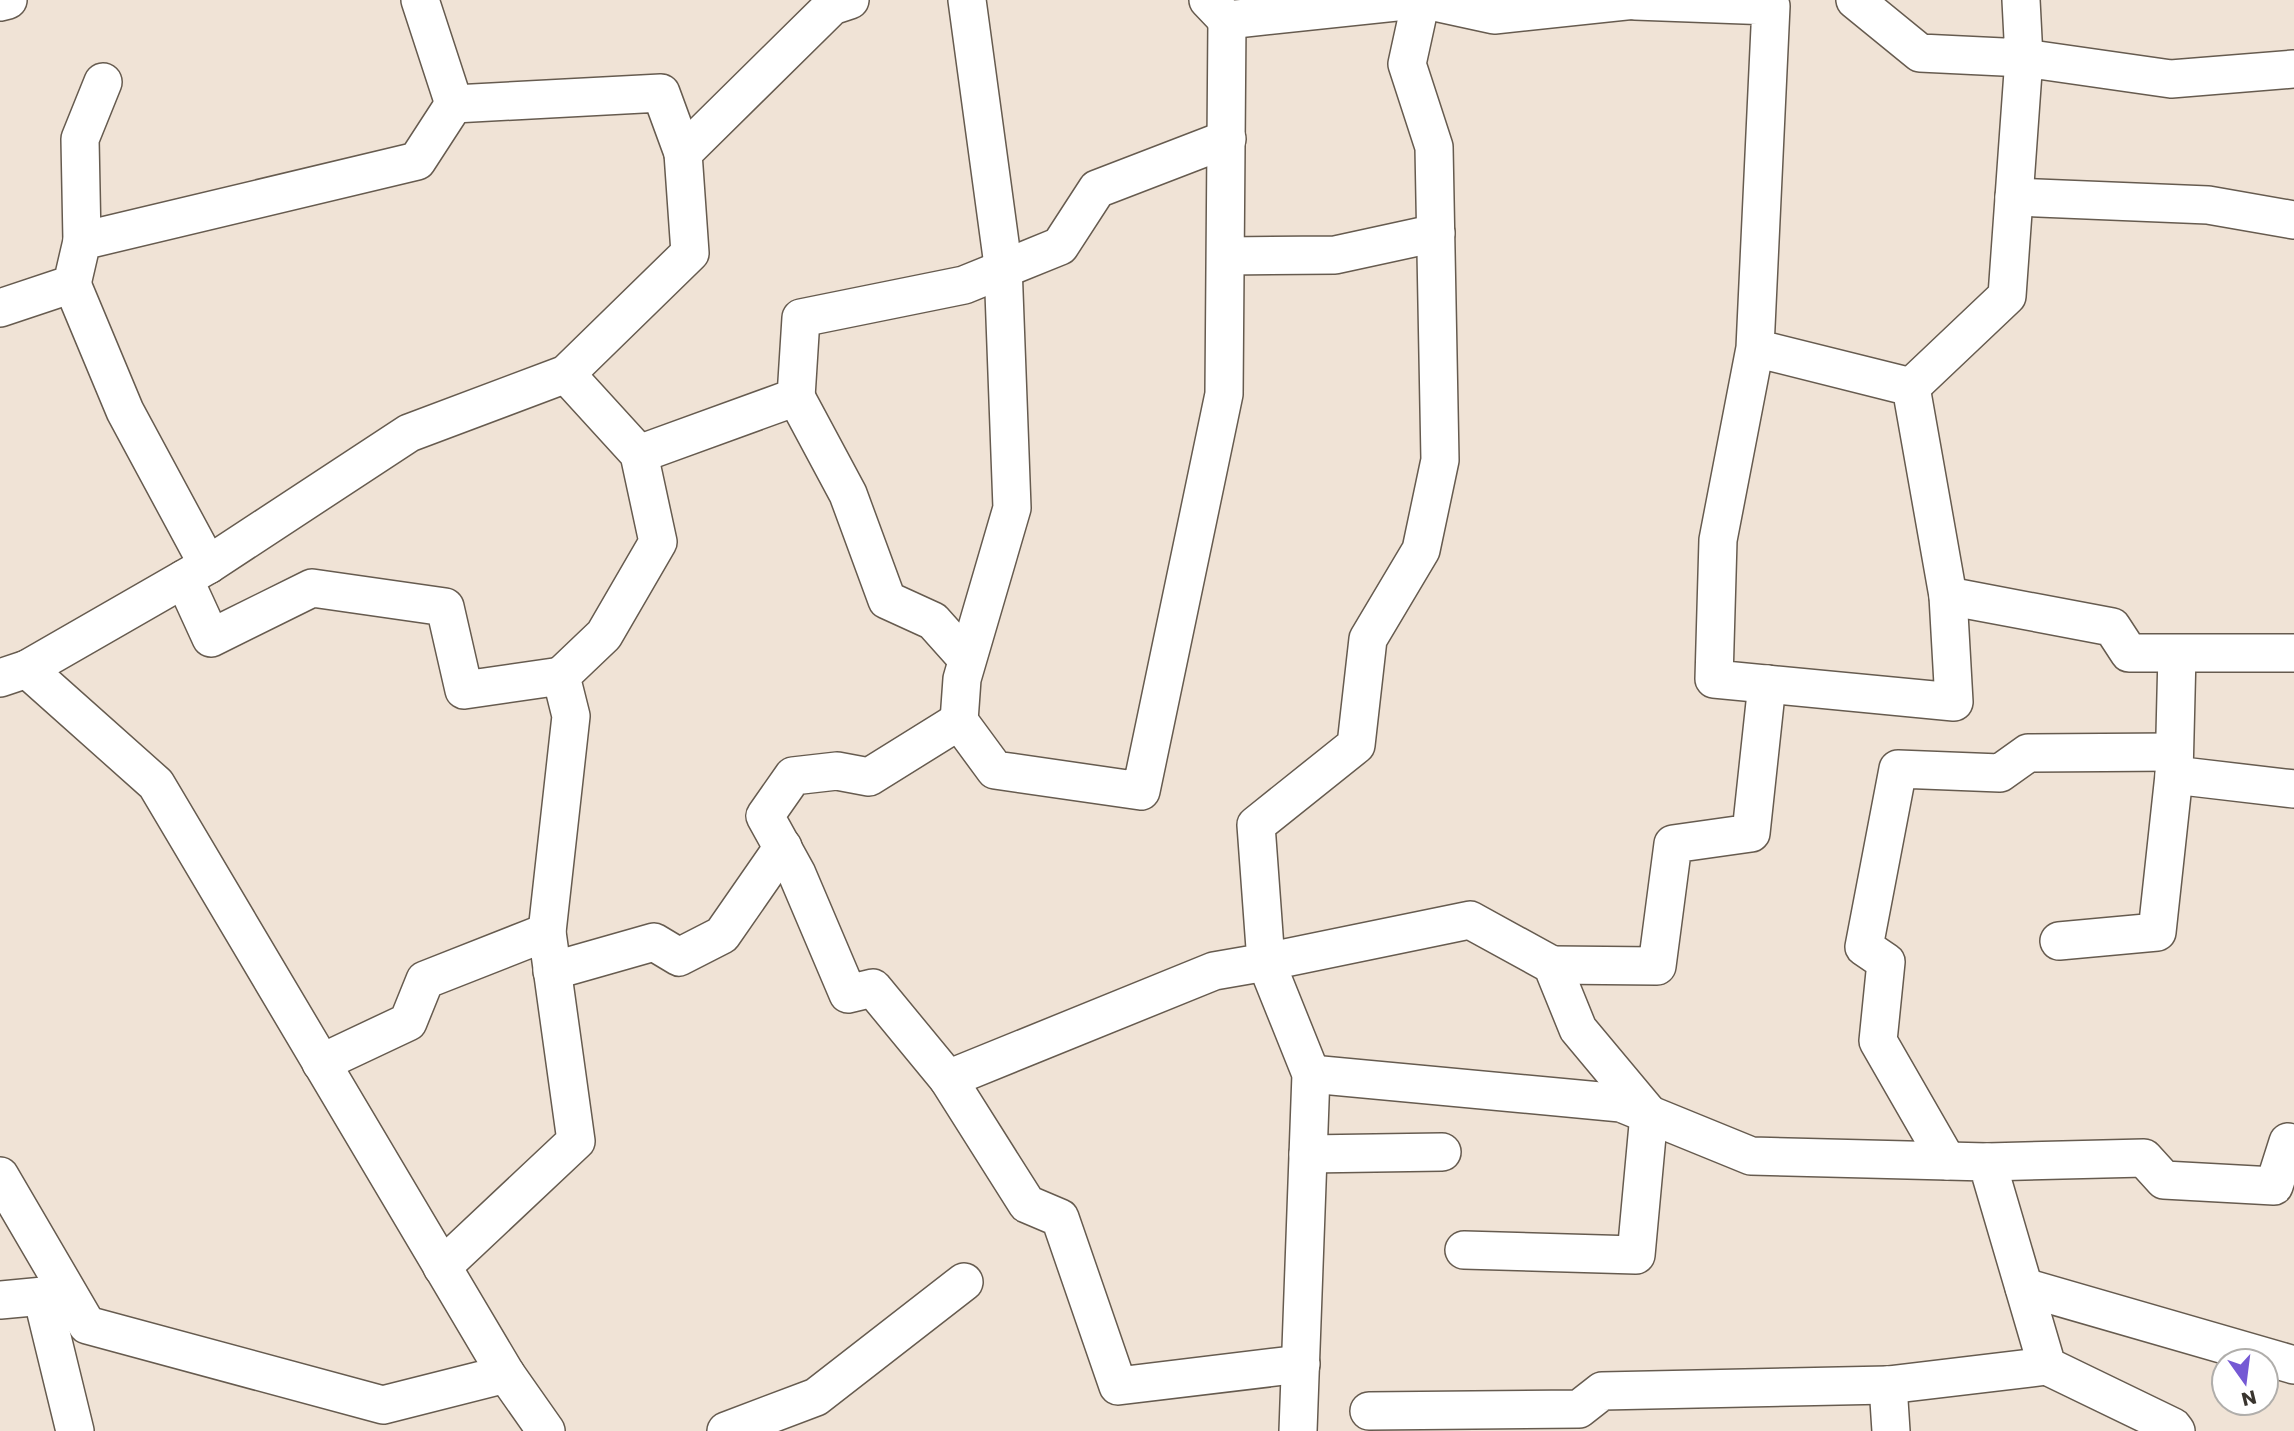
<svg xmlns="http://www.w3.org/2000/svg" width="2294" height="1431" font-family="Poppins,sans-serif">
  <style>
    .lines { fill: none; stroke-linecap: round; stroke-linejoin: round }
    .minor-casing { stroke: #665b4f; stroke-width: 40 }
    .minor { stroke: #fff; stroke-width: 37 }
  </style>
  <rect width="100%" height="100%" fill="#f0e3d6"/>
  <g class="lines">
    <g class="minor-casing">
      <g id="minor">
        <path d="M420 0 454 104"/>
        <path d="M967 0 1003 265 1012 508 962 679 959 721 995 770 1141 791 1224 394 1227 20"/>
        <path d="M1208 0 1227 20 1415 0"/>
        <path d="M1425 0 1494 15 1635 0"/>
        <path d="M1855 0 1920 53 2024 58 2021 0"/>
        <path d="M1635 1 1771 6 1755 348 1718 540 1714 679 1954 702 1948 596 1911 387 1755 348"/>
        <path d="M0 2 8 0"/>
        <path d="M2014 197 2208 205 2294 220"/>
        <path d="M82 241 80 139 103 82"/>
        <path d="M1226 256 1335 255 1436 233"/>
        <path d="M72 284 125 411 208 565"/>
        <path d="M0 308 72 284 82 241 417 161 454 104 661 93 683 153"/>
        <path d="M1911 387 2007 296 2024 58 2171 79 2294 69"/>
        <path d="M796 397 848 494 887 600 933 621 967 659"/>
        <path d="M639 454 796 397 801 318 964 285 1060 246 1097 189 1227 139"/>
        <path d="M184 579 211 638 312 588 445 607 464 690 561 676"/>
        <path d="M1948 596 2112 627 2129 653H2294"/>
        <path d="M2177 654 2174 775 2294 789"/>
        <path d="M0 678 27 669 208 565 409 433 566 374 690 253 683 153 832 6 850 0"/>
        <path d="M959 721 869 777 837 771 793 776 765 816 797 874 848 994 873 988 948 1079 1214 971 1266 962 1256 825 1356 745 1368 639 1421 550 1440 460 1434 147 1407 64 1421 0"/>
        <path d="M2059 941 2157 932 2174 775"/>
        <path d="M1552 965 1657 966 1673 844 1751 833 1767 684"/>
        <path d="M552 971 654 942 679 957 722 935 783 847"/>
        <path d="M321 1063 408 1022 425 980 547 932"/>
        <path d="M1311 1074 1621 1103 1751 1156 1987 1162 2047 1366 2173 1427 2176 1431"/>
        <path d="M948 1079 1027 1204 1060 1218 1118 1386 1301 1364"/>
        <path d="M1308 1154 1442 1152"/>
        <path d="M1947 1161 1878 1041 1886 962 1864 947 1898 769 2000 773 2028 753 2174 752"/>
        <path d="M1987 1162 2144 1158 2164 1180 2274 1186 2288 1142 2294 1144"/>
        <path d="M0 1176 87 1325 383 1405 506 1374 156 784 27 669"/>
        <path d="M442 1267 576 1141 547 932 571 716 561 676 604 635 658 542 639 454 566 374"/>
        <path d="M2024 1287 2294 1365"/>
        <path d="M42 1296 75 1431"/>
        <path d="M0 1300 65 1294"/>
        <path d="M506 1374 546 1431"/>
        <path d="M1888 1385 1891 1431"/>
        <path d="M1369 1411 1579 1409 1602 1391 1888 1385 2047 1366"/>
        <path d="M726 1431 816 1397 964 1282"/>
        <path d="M1298 1431 1311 1074 1266 962 1470 920 1552 965 1578 1029 1649 1114 1636 1255 1464 1250"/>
      </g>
    </g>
    <use href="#minor" class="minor"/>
  </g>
  <g transform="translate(2245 1382) rotate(166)"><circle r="33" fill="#ffffff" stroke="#b0aeab" stroke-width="2"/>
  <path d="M0-5L12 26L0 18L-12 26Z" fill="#7559d4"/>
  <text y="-10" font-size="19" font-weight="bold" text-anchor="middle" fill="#39342e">N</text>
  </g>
</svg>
